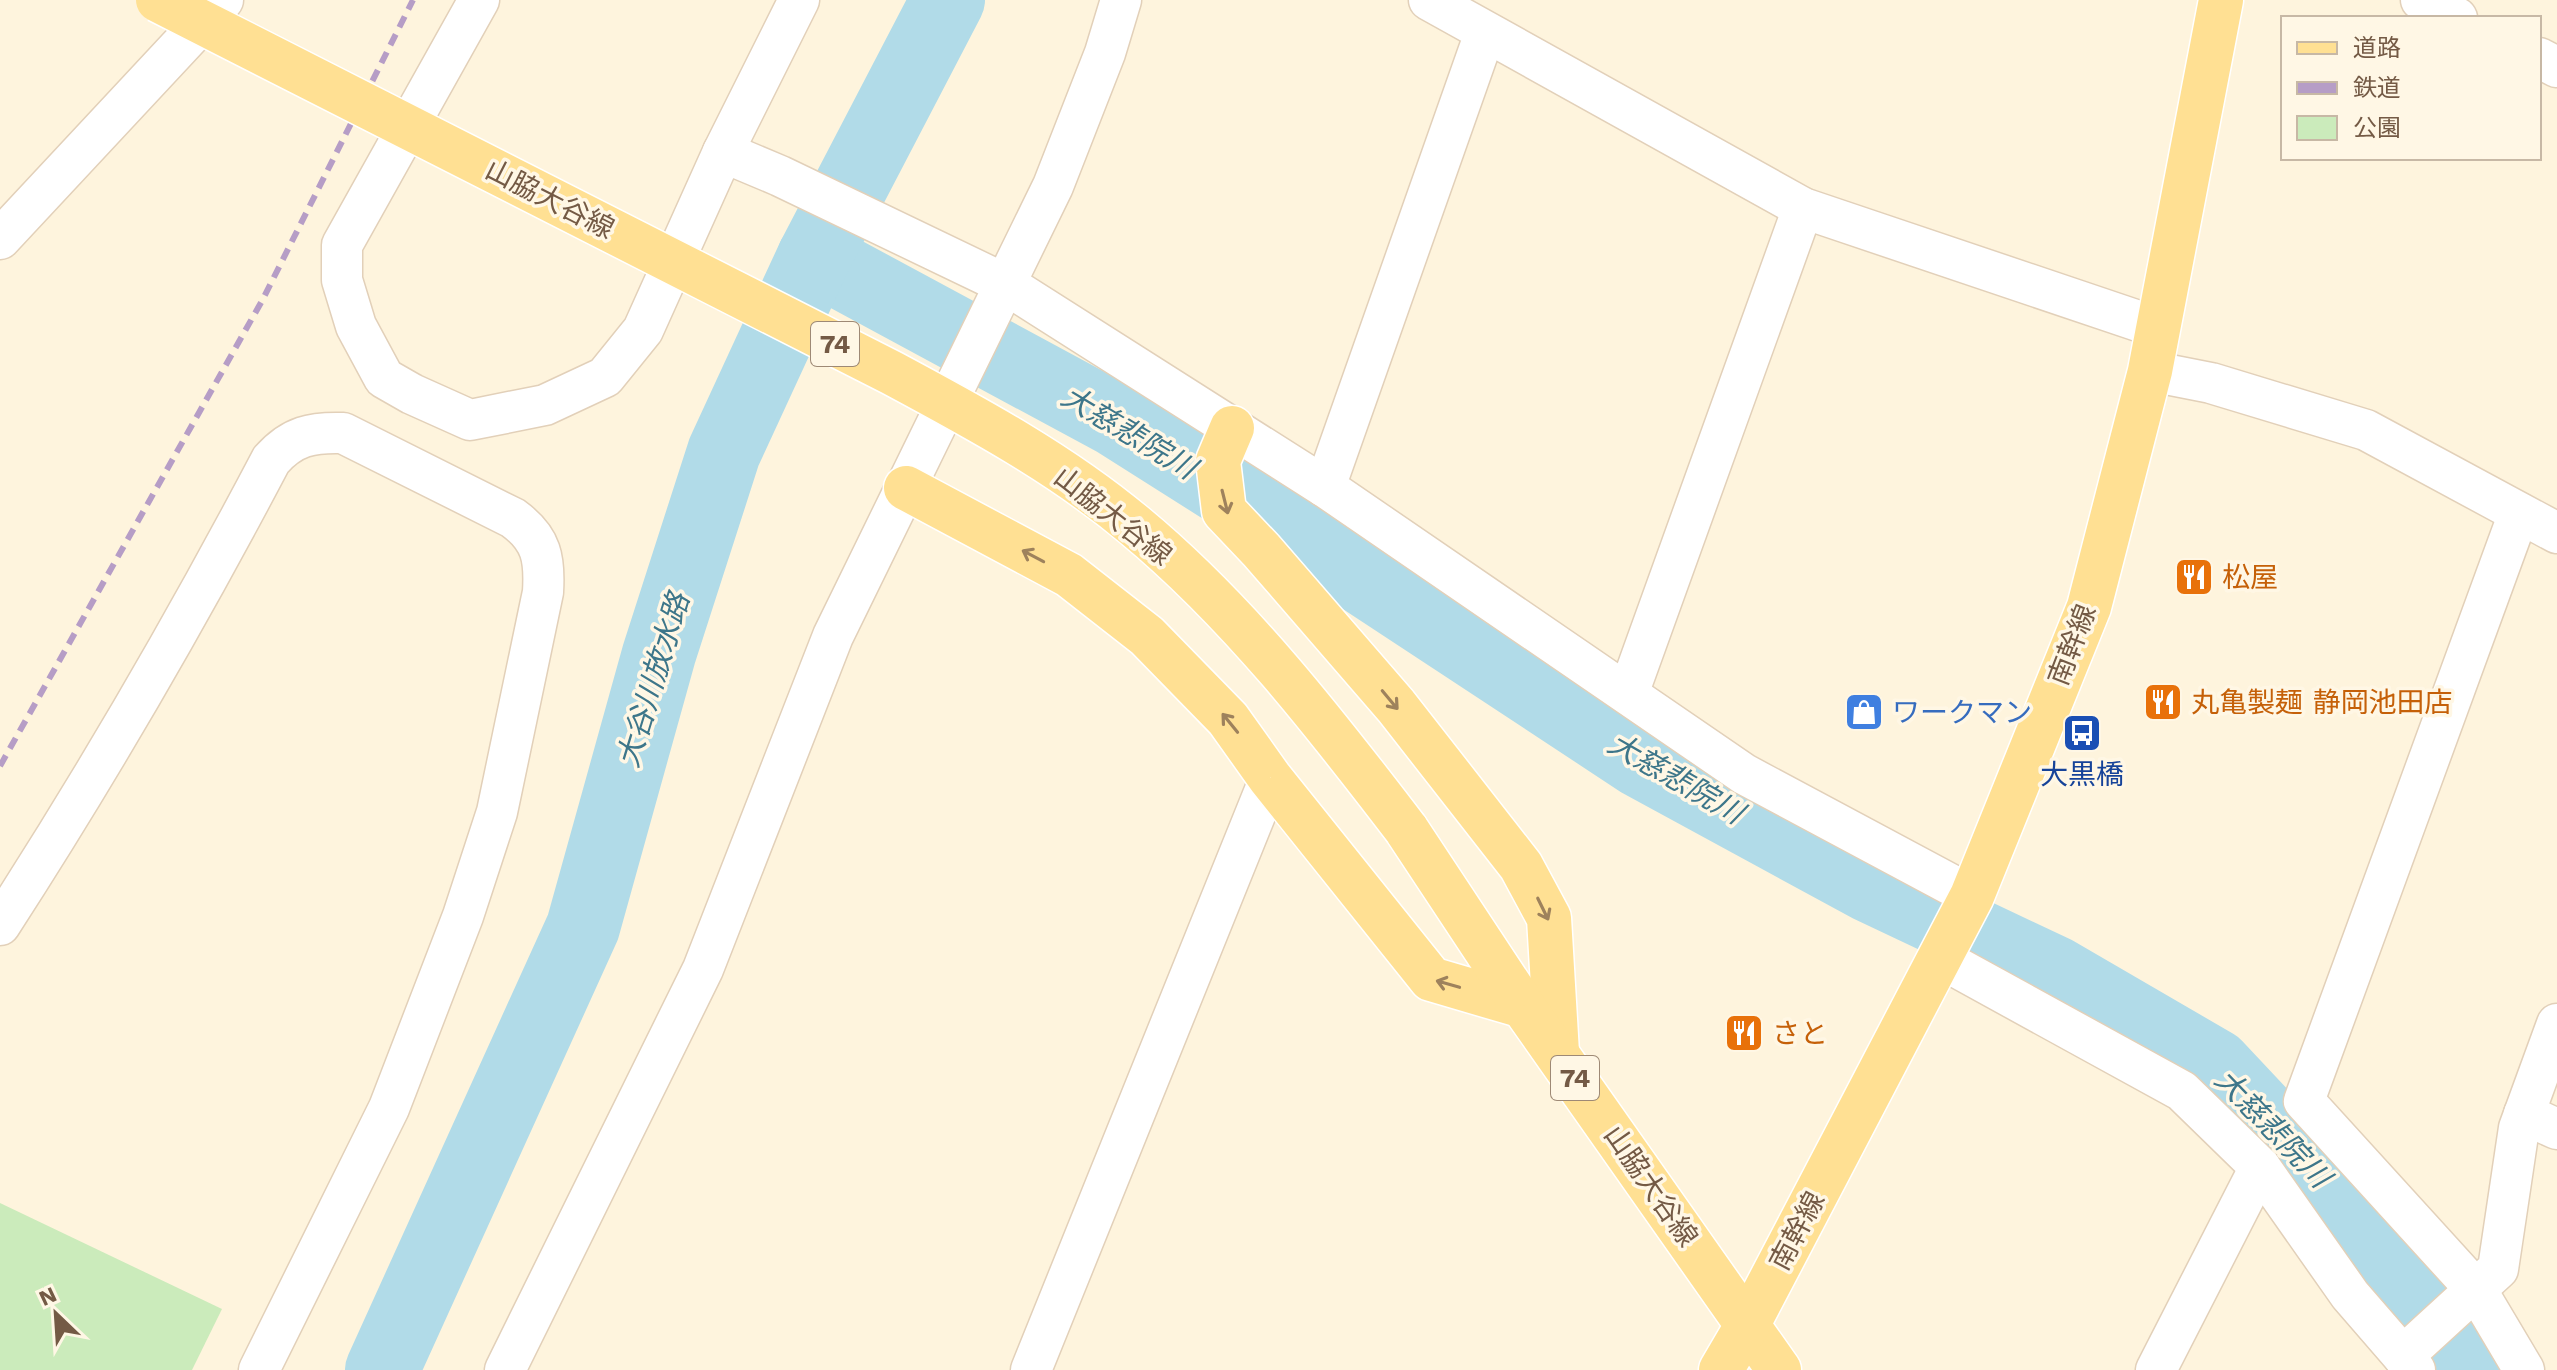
<svg xmlns="http://www.w3.org/2000/svg" width="2557" height="1370" font-family="'Work Sans','Noto Sans JP',sans-serif">
  <style>
    .green { fill: #cbebbb }
    .lines { fill: none; stroke-linecap: round; stroke-linejoin: round }
    .river { stroke: #b1dbe8; stroke-width: 74 }
    .minor-casing { stroke: #e2d0b9; stroke-width: 43 }
    .major-casing { stroke: #fff; stroke-width: 47 }
    .minor { stroke: #fff; stroke-width: 40 }
    .major { stroke: #ffe093; stroke-width: 44 }
    .rail { stroke: #b69dc6; stroke-width: 6; stroke-dasharray: 12 8; stroke-linecap: butt }
    .major-bridge-casing { stroke: #fff; stroke-width: 47; stroke-linecap: butt }
    .major-bridge { stroke: #ffe093; stroke-width: 44 }
    .oneway { stroke: #9e825c }
    .labels { text-anchor: middle; dominant-baseline: central; stroke-width: 7; stroke-linejoin: round; paint-order: stroke }
    .shield { fill: #fff7e5; stroke: #9e8975; stroke-width: 2 }
    .shield-label { font-size: 26px; font-weight: bold; fill: #745a45 }
    .street-label { font-size: 28px; fill: #745a45; stroke: #fff7e5 }
    .food-label { font-size: 28px; fill: #c56008; stroke: #fff7e5; text-anchor: start }
    .shop-label { font-size: 28px; fill: #366cbe; stroke: #fff7e5; text-anchor: start }
    .transit-label { font-size: 28px; fill: #164399; stroke: #fff7e5 }
    .water-label { font-size: 30px; font-style: italic; fill: #3d768a; stroke: #fff7e5 }
  </style>
  <rect width="100%" height="100%" fill="#fef4dd"/>
  <path class="green" d="M0 1203 222 1309 192 1370H0Z"/>
  <g class="lines">
    <g class="river">
      <path d="M814 257 1116 420 1293 532 1641 761 1869 885 2055 973 2215 1066 2349 1209 2469 1370"/>
      <path d="M382 1370 583 927 659 654 724 452 814 257 948 0"/>
    </g>
    <g class="minor-casing">
      <g id="minor">
        <path d="M479 0 342 245V280L356 326 384 378 412 394 470 420 545 405 605 377 643 330 723 152 780 176 1007 285 1325 487 1744 774 1972 896"/>
        <path d="M1429 0 1803 208 2159 328"/>
        <path d="M2421 0 2457 18"/>
        <path d="M2539 58 2557 67"/>
        <path d="M723 152 799 0"/>
        <path d="M0 239 223 0"/>
        <path d="M2150 371 2211 383 2366 430 2557 533"/>
        <path d="M1325 487 1485 33"/>
        <path d="M2519 513 2304 1101 2477 1291 2524 1370"/>
        <path d="M1628 694 1803 208"/>
        <path d="M0 925C97 775 188 618 271 460 292 436 312 432 343 433L513 518C542 539 545 559 543 592L497 812 463 916 389 1108 259 1370"/>
        <path d="M1940 958 2182 1091 2260 1167 2350 1295 2415 1370"/>
        <path d="M2524 1114 2557 1129"/>
        <path d="M2403 1356 2498 1269 2519 1128 2557 1024"/>
        <path d="M505 1370 703 969 833 636 1053 186 1105 53 1121 0"/>
        <path d="M1031 1370 1270 778"/>
        <path d="M2156 1370 2260 1167"/>
      </g>
    </g>
    <g class="major-casing">
      <g id="major">
        <path d="M1232 428 1218 461 1224 511 1261 550 1396 706 1521 866 1549 918 1557 1053"/>
        <path d="M906 488 1069 575 1147 636 1228 719 1270 778 1431 979 1523 1006"/>
        <path d="M1406 829 1523 1006 1779 1370"/>
        <path d="M1721 1370 1748 1324 1972 896 2089 607 2150 371 2221 0"/>
      </g>
    </g>
    <use href="#minor" class="minor"/>
    <use href="#major" class="major"/>
    <path class="rail" d="M0 766 263 299 413 0"/>
    <g class="major-bridge-casing">
      <path id="major-bridge" d="M158 0 892 373C976 418 1061 464 1134 525 1238 611 1325 723 1406 829"/>
    </g>
    <use href="#major-bridge" class="major-bridge"/>
  </g>
  <defs><path id="oneway-shaft" d="M-6 0H5M1.5-3L5.5 0L1.5 3" fill="none" stroke-width="1.6" stroke-linecap="round" stroke-linejoin="round" transform="scale(2)"/></defs>
  <g class="oneway">
    <use href="#oneway-shaft" transform="translate(1225 502) rotate(76)"/>
    <use href="#oneway-shaft" transform="translate(1033 556) rotate(-152)"/>
    <use href="#oneway-shaft" transform="translate(1390 700) rotate(50)"/>
    <use href="#oneway-shaft" transform="translate(1230 723) rotate(-129)"/>
    <use href="#oneway-shaft" transform="translate(1543 909) rotate(64)"/>
    <use href="#oneway-shaft" transform="translate(1448 984) rotate(-164)"/>
  </g>
  <defs>
    <g id="restaurant-square" transform="scale(2)"><rect x="-9" y="-9" width="18" height="18" rx="4" fill="#e8710a" stroke="#fff7e5"/><path d="M-5-6h1v4h1v-4h1v4h1v-4h1v5L-1.5 .5V6h-2V.5L-5-1ZM5-6V6H3V1.5H1.5Q1.5-4 5-6Z" fill="#fff"/></g>
    <g id="shop-square" transform="scale(2)"><rect x="-9" y="-9" width="18" height="18" rx="4" fill="#3f7fe0" stroke="#fff7e5"/><path d="M-5-2.5h2.3a2.7 3.5 0 0 1 5.4 0H5L5.5 6h-11ZM-1.5-2.5h3a1.5 2.3 0 0 0-3 0Z" fill="#fff"/></g>
    <g id="bus-square" transform="scale(2)"><rect x="-9" y="-9" width="18" height="18" rx="4" fill="#1a4fb4" stroke="#fff7e5"/><path d="M-5-6H5V4H4V6H2V4H-2V6H-4V4H-5ZM-3.5-4V0h7V-4ZM-3.5 1.2v1.5H-2V1.2ZM2 1.2v1.5H3.5V1.2Z" fill="#fff"/></g>
  </defs>
  <g fill-rule="evenodd">
    <use href="#restaurant-square" x="2194" y="577"/>
    <use href="#restaurant-square" x="2163" y="702"/>
    <use href="#shop-square" x="1864" y="712"/>
    <use href="#bus-square" x="2082" y="733"/>
    <use href="#restaurant-square" x="1744" y="1033"/>
  </g>
  <g class="labels">
    <g class="shield">
      <rect x="811" y="322" width="48" height="44" rx="6"/>
      <rect x="1551" y="1056" width="48" height="44" rx="6"/>
    </g>
    <g class="shield-label">
      <text x="835" y="344">74</text>
      <text x="1575" y="1078">74</text>
    </g>
    <g class="street-label">
      <text transform="translate(550 199) rotate(27)">山脇大谷線</text>
      <text transform="translate(1113 516) rotate(38)">山脇大谷線</text>
      <text transform="translate(2072 645) rotate(-69)">南幹線</text>
      <text transform="translate(1651 1186) rotate(55)">山脇大谷線</text>
      <text transform="translate(1797 1231) rotate(-62)">南幹線</text>
    </g>
    <g class="food-label">
      <text x="2222" y="577">松屋</text>
      <text x="2191" y="702">丸亀製麺 静岡池田店</text>
      <text x="1772" y="1033">さと</text>
    </g>
    <g class="shop-label">
      <text x="1892" y="712">ワークマン</text>
    </g>
    <g class="transit-label">
      <text x="2082" y="774">大黒橋</text>
    </g>
    <g class="water-label">
      <text transform="translate(1129 432) rotate(31)">大慈悲院川</text>
      <text transform="translate(653 680) rotate(-73)">大谷川放水路</text>
      <text transform="translate(1676 778) rotate(30)">大慈悲院川</text>
      <text transform="translate(2273 1128) rotate(46)">大慈悲院川</text>
    </g>
  </g>
  <rect x="2281" y="16" width="260" height="144" fill="#fff7e5" stroke="#c7b8a5" stroke-width="2"/>
  <rect x="2297" y="42" width="40" height="12" fill="#ffe093" stroke="#c7b8a5" stroke-width="2"/>
  <text x="2353" y="56" font-size="24" fill="#745a45">道路</text>
  <rect x="2297" y="82" width="40" height="12" fill="#b69dc6" stroke="#c7b8a5" stroke-width="2"/>
  <text x="2353" y="96" font-size="24" fill="#745a45">鉄道</text>
  <rect x="2297" y="116" width="40" height="24" fill="#cbebbb" stroke="#c7b8a5" stroke-width="2"/>
  <text x="2353" y="136" font-size="24" fill="#745a45">公園</text>
  <g transform="translate(56 1314) rotate(335)" stroke="#fff7e5" stroke-width="6" paint-order="stroke">
  <path d="M0-6L14 30L0 20L-14 30Z" fill="#745a45"/>
  <text y="-12" font-size="22" font-weight="bold" text-anchor="middle" fill="#745a45">N</text>
  </g>
</svg>
